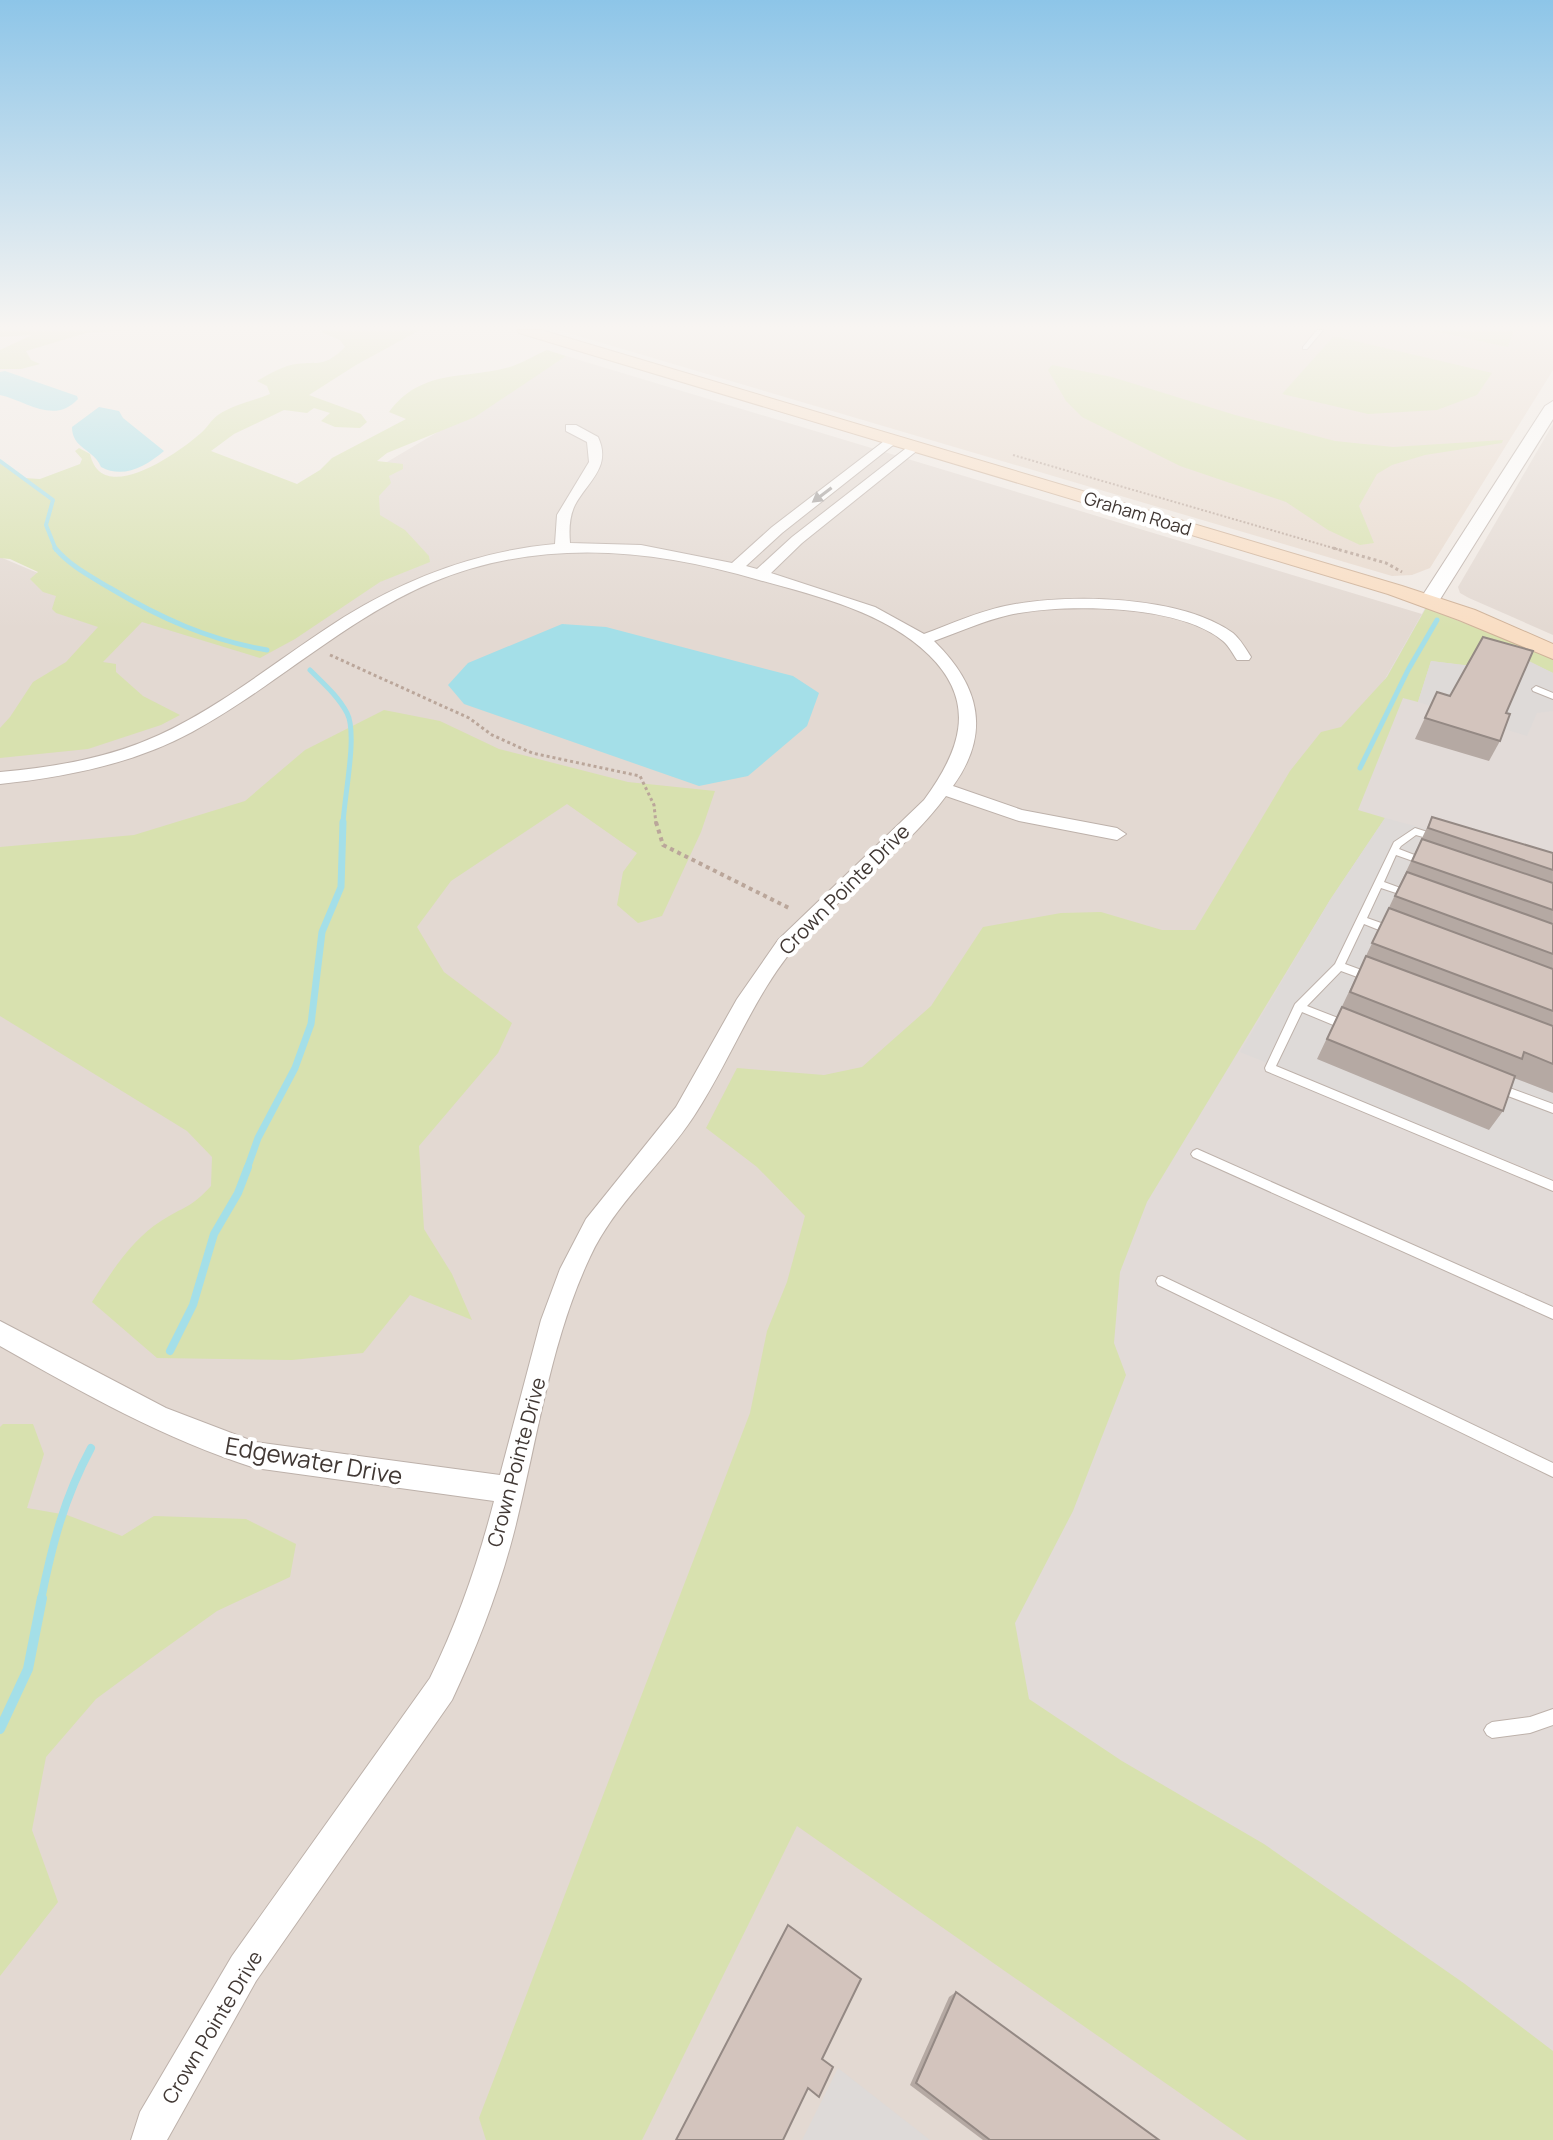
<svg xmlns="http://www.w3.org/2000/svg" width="1553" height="2140" font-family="Manrope,sans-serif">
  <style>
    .residential { fill: #e3d9d2 }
    .industrial { fill: #e2dbd8 }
    .education { fill: #e8dace }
    .green { fill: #d8e1af }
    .parking { fill: #dedad8 }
    .water { fill: #a4dfe8 }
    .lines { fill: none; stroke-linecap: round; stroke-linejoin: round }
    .stream-far4 { stroke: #a4dfe8; stroke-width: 4 }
    .stream-far3 { stroke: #a4dfe8; stroke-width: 5 }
    .stream-far2 { stroke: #a4dfe8; stroke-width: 7 }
    .stream-far1 { stroke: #a4dfe8; stroke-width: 8 }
    .stream { stroke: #a4dfe8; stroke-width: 10 }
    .service-casing { stroke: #bdb1aa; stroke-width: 2 }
    .minor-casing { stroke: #bdb1aa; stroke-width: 2 }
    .tertiary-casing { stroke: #bdb1aa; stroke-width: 2 }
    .secondary-casing { stroke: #cfb299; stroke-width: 2 }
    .path-far2 { stroke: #baa69a; stroke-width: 2; stroke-dasharray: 2 2; stroke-linecap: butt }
    .path-far1 { stroke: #baa69a; stroke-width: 3; stroke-dasharray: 3 3; stroke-linecap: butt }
    .path { stroke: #baa69a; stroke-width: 4; stroke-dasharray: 4 4; stroke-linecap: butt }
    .service { fill: #fff; fill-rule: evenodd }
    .minor { fill: #fff; fill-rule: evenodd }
    .tertiary { fill: #fff; fill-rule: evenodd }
    .secondary { fill: #f9dec4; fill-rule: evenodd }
    .wall { fill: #b5a9a3 }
    .building { fill: #d3c4bd; stroke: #948984; stroke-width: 2 }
    .oneway { fill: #a09c9a }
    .labels { text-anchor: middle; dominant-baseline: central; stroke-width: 8; stroke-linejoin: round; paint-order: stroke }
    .far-street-label { font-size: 18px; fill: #413834; stroke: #fff }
    .street-label { font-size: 20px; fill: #413834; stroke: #fff }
    .near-street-label { font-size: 24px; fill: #413834; stroke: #fff }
  </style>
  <rect width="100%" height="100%" fill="#f0e9e3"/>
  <g class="residential">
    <path d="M566 356 1422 614 795 1718 1406 2140H0V557L132 613Z"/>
    <path d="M1553 424V635L1469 598 1460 593 1458 587Z"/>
  </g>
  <path class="industrial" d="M1427 605 1553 656V2140L795 1718Z"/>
  <path class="education" d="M558 330H1553V370L1430 568 1412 575 1392 576Z"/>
  <g class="green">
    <path d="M0 330H130L86 333 26 351 31 360 40 364 21 369H0V350L32 335 0 337Z"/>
    <path d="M324 330H420L356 365 309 395 361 414 367 422 360 428 335 427 321 421 330 413 314 408 307 413 284 410 234 434 211 451 297 484 320 470 332 458 406 419 389 412C422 367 467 380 513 366 524 362 535 355 547 350L566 356 475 417 387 453 377 461 403 464V469L389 476 391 483 379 496 380 515 405 530 429 556 430 562 380 582 295 639 260 658 142 622 103 662 116 664V672L143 696 180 715 161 725 88 749 0 758V728L10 717 33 682 66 662 98 627 56 613 52 609 56 596 43 592 30 579 38 572 10 559 0 558V463L24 478 40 479 80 464 82 459 75 451 79 448 90 454C102 507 177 454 201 433 207 428 211 420 218 415 233 405 253 401 270 394L267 386 257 381C267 375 276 370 287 366 315 358 320 372 345 347L340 340 321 332Z"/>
    <path d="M1428 330H1514L1508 347Z"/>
    <path d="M1334 336 1492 373 1477 395 1437 410 1368 414 1282 394Z"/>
    <path d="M1052 365 1112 377 1235 415 1335 441 1393 447 1503 440 1502 443 1425 455 1392 465 1377 474 1359 506 1374 543 1360 545 1328 530 1286 502 1180 466 1082 417 1066 401 1048 370Z"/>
    <path d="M1426 608 1553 658V673L1529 662 1523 673 1431 661 1418 702 1403 698 1358 810 1385 818 1330 900 1147 1202 1120 1272 1114 1343 1126 1375 1073 1511 1015 1623 1029 1699 1122 1761 1264 1844 1465 1984 1553 2051V2140H1247L797 1826 642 2140H486L479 2118 750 1413 767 1331 787 1282 805 1216 757 1167 706 1128 737 1068 824 1075 862 1067 931 1006 983 927 1061 913 1101 912 1162 930H1195L1290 771 1321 732 1341 727 1387 677Z"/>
    <path d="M384 710 440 721 499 749 628 782 715 791 701 832 662 916 638 923 617 905 623 872 637 853 567 804 451 881 417 927 444 972 512 1023 498 1053 419 1146 424 1229 452 1274 472 1320 410 1295 363 1353 292 1360 157 1358 92 1302C110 1274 132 1239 161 1221 184 1206 190 1209 211 1186L212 1157 187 1131 0 1016V847L134 835 245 801 305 750Z"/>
    <path d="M3 1424H33L44 1454 27 1508 67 1515 122 1536 154 1516 246 1519 296 1544 290 1577 217 1611 157 1654 96 1699 46 1757 32 1830 58 1902 0 1976V1427Z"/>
  </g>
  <g class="parking">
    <path d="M1431 661 1523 672 1529 661 1553 673V711L1537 713 1527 736 1418 702Z"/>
    <path d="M1385 818 1553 863V1179L1240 1052 1330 900Z"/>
    <path d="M838 2068 930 2140H802Z"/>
  </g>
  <g class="water">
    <path d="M5 371 77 396 78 399C54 425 27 401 0 395V372Z"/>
    <path d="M99 407 119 411 123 418 164 451C145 467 123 479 101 467 94 449 72 449 72 427Z"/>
    <path d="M562 624 606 627 793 676 819 693 807 726 748 776 699 786 464 704 448 685 468 663Z"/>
  </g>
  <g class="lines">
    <path class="stream-far4" d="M0 461 53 500 46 525 56 550"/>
    <g class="stream-far3">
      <path d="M55 548C70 566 90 576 110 588 160 618 209 640 267 650"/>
      <path d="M310 670C323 683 338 696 347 713 358 734 344 797 343 824"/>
      <path d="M1360 768 1408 670 1437 620"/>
    </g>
    <path class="stream-far2" d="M247 1169 258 1138 295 1068 311 1024 322 932 341 887 343 822"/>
    <g class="stream-far1">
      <path d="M170 1351 193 1305 214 1234 238 1193 248 1167"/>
      <path d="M41 1600C52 1545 64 1498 91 1448"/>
    </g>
    <path class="stream" d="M0 1729 28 1669 42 1598"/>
    <g class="service-casing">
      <g id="service">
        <path d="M1317 330H1323L1307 349H1303V347Z"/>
        <path d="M1536 686 1553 693V699L1533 691 1532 689Z"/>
        <path d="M1415 828 1440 836 1442 838 1437 841 1416 835 1401 846 1399 849 1430 861 1432 863 1427 866 1396 855 1384 882 1414 893 1416 895 1411 898 1381 888 1367 918 1398 929 1399 932 1394 936 1364 924 1345 964 1375 975 1376 978 1375 981 1371 982 1341 971 1307 1006 1351 1023 1352 1026 1351 1029H1343L1302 1012 1276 1066 1553 1181V1191L1266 1071 1265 1068 1295 1004 1335 964 1394 842Z"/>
        <path d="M1496 1083 1553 1104V1113L1492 1090 1490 1087 1492 1084Z"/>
        <path d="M1197 1149 1553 1307V1319L1193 1157 1191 1154 1193 1151Z"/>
        <path d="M1162 1276 1553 1463V1477L1158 1285 1156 1281 1158 1277Z"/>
        <path d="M1553 1709V1725L1530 1733 1492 1738 1487 1735 1484 1730 1487 1725 1492 1722 1530 1717Z"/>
      </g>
    </g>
    <g class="minor-casing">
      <path id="minor" d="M566 425H576L598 437C612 467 588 481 575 505 569 517 569 530 570 543L641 545 732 563 772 527 892 435 899 439 897 442 782 533 746 566 757 569 792 537 914 442 921 446 919 449 802 543 771 573 875 607 924 634C951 624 977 612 1005 606 1066 593 1181 595 1233 633 1240 639 1246 649 1251 657L1249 660H1237C1233 654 1229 646 1223 641 1180 604 1062 603 1009 615 983 621 959 632 934 641 979 685 992 732 953 786L1022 810 1117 828 1126 834 1117 840 1019 821 946 796C908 848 853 885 808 932 757 985 734 1055 694 1116 662 1165 615 1203 590 1257 549 1344 537 1444 513 1536 498 1593 477 1647 452 1700L256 1981 167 2140H131L140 2112 232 1956 430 1678C458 1621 478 1563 494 1501L255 1468C164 1439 83 1393 0 1346V1321L166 1408 255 1442 500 1475 541 1320 560 1269 586 1219 676 1107 737 999 778 940 924 800C960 751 978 703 929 655 885 612 817 596 759 580 651 548 540 538 433 582 345 619 275 687 192 732 133 764 66 777 0 784V772C55 767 109 758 159 735 226 704 282 656 344 617 409 577 479 551 555 544L557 515 589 462 587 442 566 431Z"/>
    </g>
    <g class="tertiary-casing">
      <path id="tertiary" d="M1553 401V419L1439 601 1436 605H1422L1419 601 1545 406Z"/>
    </g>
    <g class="secondary-casing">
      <path id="secondary" d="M517 330H541L1402 586 1475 610 1553 644V659L1459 620 1388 594 519 333Z"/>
    </g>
    <path class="path-far2" d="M1013 455 1340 550"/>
    <g class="path-far1">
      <path d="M1333 548 1386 563 1402 572"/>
      <path d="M330 655 469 718 492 735 532 753 640 776 654 805 656 824"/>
    </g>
    <path class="path" d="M656 822 663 845 791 909"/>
    <use href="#service" class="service"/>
    <use href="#minor" class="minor"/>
    <use href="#tertiary" class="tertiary"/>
    <use href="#secondary" class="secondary"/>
  </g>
  <g class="wall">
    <path d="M1437 692 1506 713 1500 741 1489 761 1415 739Z"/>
    <path d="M1432 817 1553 853V1093L1514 1078 1503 1111 1489 1130 1317 1059Z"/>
    <path d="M956 1992 1159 2140H983L910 2085 949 1997Z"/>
  </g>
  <g class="building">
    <path d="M1483 637 1533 651 1506 713 1510 714 1500 741 1425 718 1437 692 1450 696Z"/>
    <path d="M1432 817 1553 853V870L1428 828Z"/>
    <path d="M1422 839 1553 883V910L1412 861Z"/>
    <path d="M1407 872 1553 924V954L1395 896Z"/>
    <path d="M1389 908 1553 969V1011L1372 943Z"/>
    <path d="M1366 956 1553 1026V1064L1524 1052 1522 1059 1350 992Z"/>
    <path d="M1342 1007 1515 1076 1503 1111 1327 1039Z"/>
    <path d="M788 1925 861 1979 822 2059 833 2067 819 2097 808 2088 783 2140H676Z"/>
    <path d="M956 1992 1159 2140H990L916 2083Z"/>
  </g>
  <defs><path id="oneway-solid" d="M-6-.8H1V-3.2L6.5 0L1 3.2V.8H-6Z" transform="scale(2)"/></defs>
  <use class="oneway" href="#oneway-solid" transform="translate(822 495) rotate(143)"/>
  <linearGradient id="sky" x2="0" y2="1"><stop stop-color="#8dc5e8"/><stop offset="0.52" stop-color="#f8f5f2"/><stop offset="1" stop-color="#f8f5f2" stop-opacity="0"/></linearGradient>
  <rect width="1553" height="629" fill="url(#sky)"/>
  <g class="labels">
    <g class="far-street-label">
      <text transform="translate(1138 513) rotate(17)">Graham Road</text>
    </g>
    <g class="street-label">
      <text transform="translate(844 889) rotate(-45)">Crown Pointe Drive</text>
      <text transform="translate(516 1462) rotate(-75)">Crown Pointe Drive</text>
      <text transform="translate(212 2027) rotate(-59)">Crown Pointe Drive</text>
    </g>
    <g class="near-street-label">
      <text transform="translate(314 1460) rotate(10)">Edgewater Drive</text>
    </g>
  </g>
</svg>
